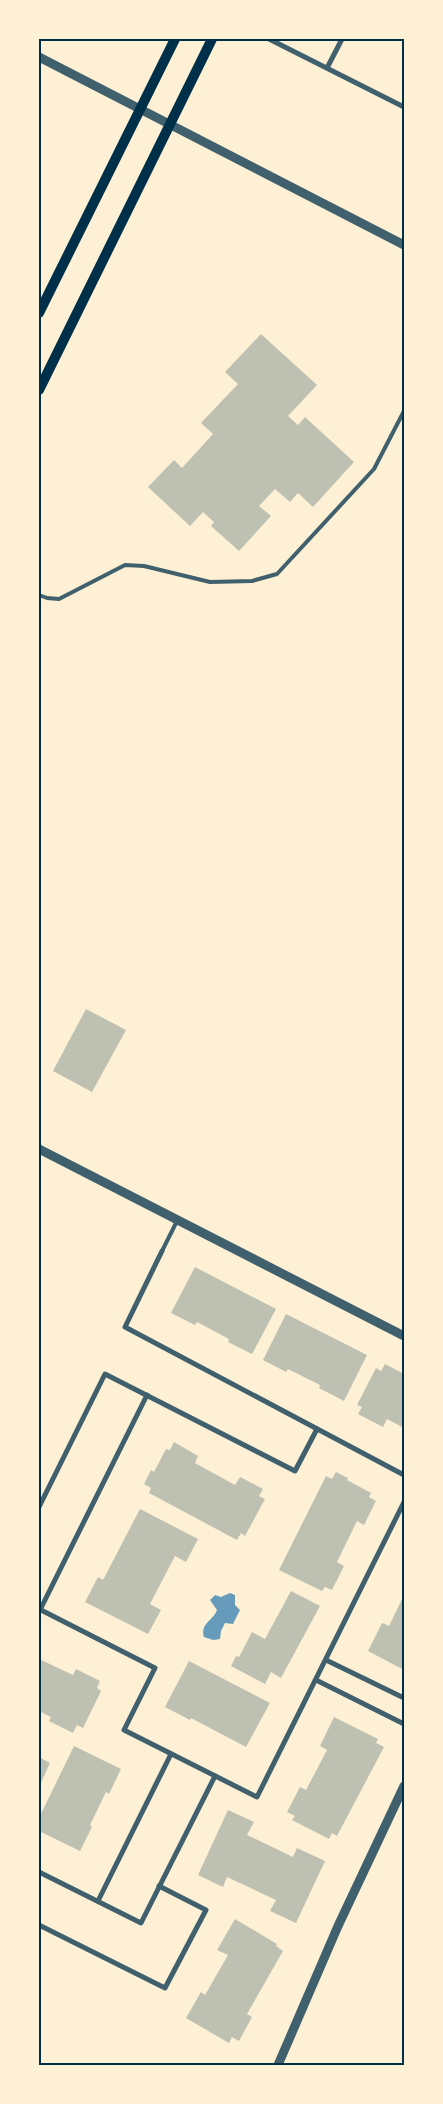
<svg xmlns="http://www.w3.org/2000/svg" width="443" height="2104" font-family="'Source Sans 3',sans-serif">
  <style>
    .water { fill: #669bbc }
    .building { fill: #bec0b2 }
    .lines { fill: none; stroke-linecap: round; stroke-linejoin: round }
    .service { stroke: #3f606c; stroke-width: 4 }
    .minor { stroke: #3f606c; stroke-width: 5 }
    .tertiary { stroke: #3f606c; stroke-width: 9 }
    .secondary { stroke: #003049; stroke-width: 10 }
    .neatline { fill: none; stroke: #003049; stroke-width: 2 }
  </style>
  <rect width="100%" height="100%" fill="#fdf0d5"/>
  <path class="water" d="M230 1593 235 1595V1605L240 1610 233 1624 225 1623 221 1631 220 1639 213 1640 204 1637C200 1623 213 1621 217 1610L210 1600 215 1595 221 1597Z"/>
  <g class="building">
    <path d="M261 334 317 385 288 416 298 425 305 417 354 462 313 507 298 493 290 502 275 489 259 506 271 516 239 551 211 526 214 522 203 512 190 526 148 487 174 460 182 468 213 434 201 423 238 384 225 372Z"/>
    <path d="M86 1009 126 1030 92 1092 53 1071Z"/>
    <path d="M195 1267 276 1309 252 1354 228 1342 229 1339 197 1322 195 1325 171 1313Z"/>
    <path d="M286 1314 367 1355 344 1401 319 1388 320 1385 288 1369 286 1372 263 1360Z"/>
    <path d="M385 1364 404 1374V1428L387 1419 383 1427 358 1414 362 1407 357 1405 376 1368 381 1371Z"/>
    <path d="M174 1442 198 1456 195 1463 235 1485 240 1477 263 1489 259 1496 265 1499 245 1536 241 1533 237 1540 149 1493 151 1488 144 1484 151 1470 154 1472 166 1449 170 1450Z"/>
    <path d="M336 1472 348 1478 347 1480 371 1493 369 1497 376 1501 364 1525 357 1521 337 1562 344 1566 332 1590 325 1587 322 1591 279 1570 326 1476 332 1479Z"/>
    <path d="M140 1509 198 1539 186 1562 175 1556 150 1604 161 1610 148 1634 85 1602 98 1577 103 1580Z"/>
    <path d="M291 1591 320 1606 281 1678 271 1672 265 1684 231 1666 236 1656 239 1657 252 1632 265 1639Z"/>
    <path d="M404 1595V1670L368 1651 382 1623 389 1626Z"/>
    <path d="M39 1659 73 1675 76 1669 100 1681 97 1688 101 1691 83 1728 77 1725 73 1733 49 1721 51 1717 39 1711Z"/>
    <path d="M189 1661 270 1703 246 1747 191 1718 190 1720 165 1707Z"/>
    <path d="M334 1717 378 1739 376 1743 384 1747 337 1836 332 1833 329 1839 292 1820 295 1816 287 1812 300 1787 306 1790 327 1750 320 1746Z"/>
    <path d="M74 1746 121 1769 109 1794 106 1792 90 1825 92 1827 80 1851 39 1831V1818Z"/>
    <path d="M39 1757 50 1763 39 1787Z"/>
    <path d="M228 1810 254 1822 247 1835 293 1857 297 1848 325 1861 296 1923 270 1911 276 1900 227 1877 223 1887 198 1875Z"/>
    <path d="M235 1919 277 1944 276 1946 283 1951 247 2014 252 2017 239 2041 232 2037 229 2043 186 2018 201 1992 205 1995 228 1955 217 1950Z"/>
  </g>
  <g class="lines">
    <g class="service">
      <path d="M39 595 47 598 59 599 125 565 144 566 210 582 252 581 277 574 374 469 404 411"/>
      <path d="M162 1251 177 1221"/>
    </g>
    <g class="minor">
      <path d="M269 39 404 107"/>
      <path d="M327 68 342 39"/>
      <path d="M162 1251 125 1327 404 1475"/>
      <path d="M39 1507 105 1374 295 1471 317 1429"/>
      <path d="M39 1609 155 1668 124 1730 257 1797 404 1502"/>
      <path d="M40 1610 147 1395"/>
      <path d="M326 1660 404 1698"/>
      <path d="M316 1680 404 1724"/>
      <path d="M39 1872 141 1923 215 1776"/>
      <path d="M98 1901 171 1754"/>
      <path d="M39 1925 165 1988 206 1910 159 1886"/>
    </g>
    <g class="tertiary">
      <path d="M39 57 404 245"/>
      <path d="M39 1149 404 1336"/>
      <path d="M278 2065 338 1926 404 1786"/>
    </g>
    <g class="secondary">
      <path d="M39 313 175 39"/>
      <path d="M39 390 212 39"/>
    </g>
  </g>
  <rect width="443" height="2104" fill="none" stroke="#fdf0d5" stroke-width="80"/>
  <rect x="40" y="40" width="363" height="2024" class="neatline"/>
</svg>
